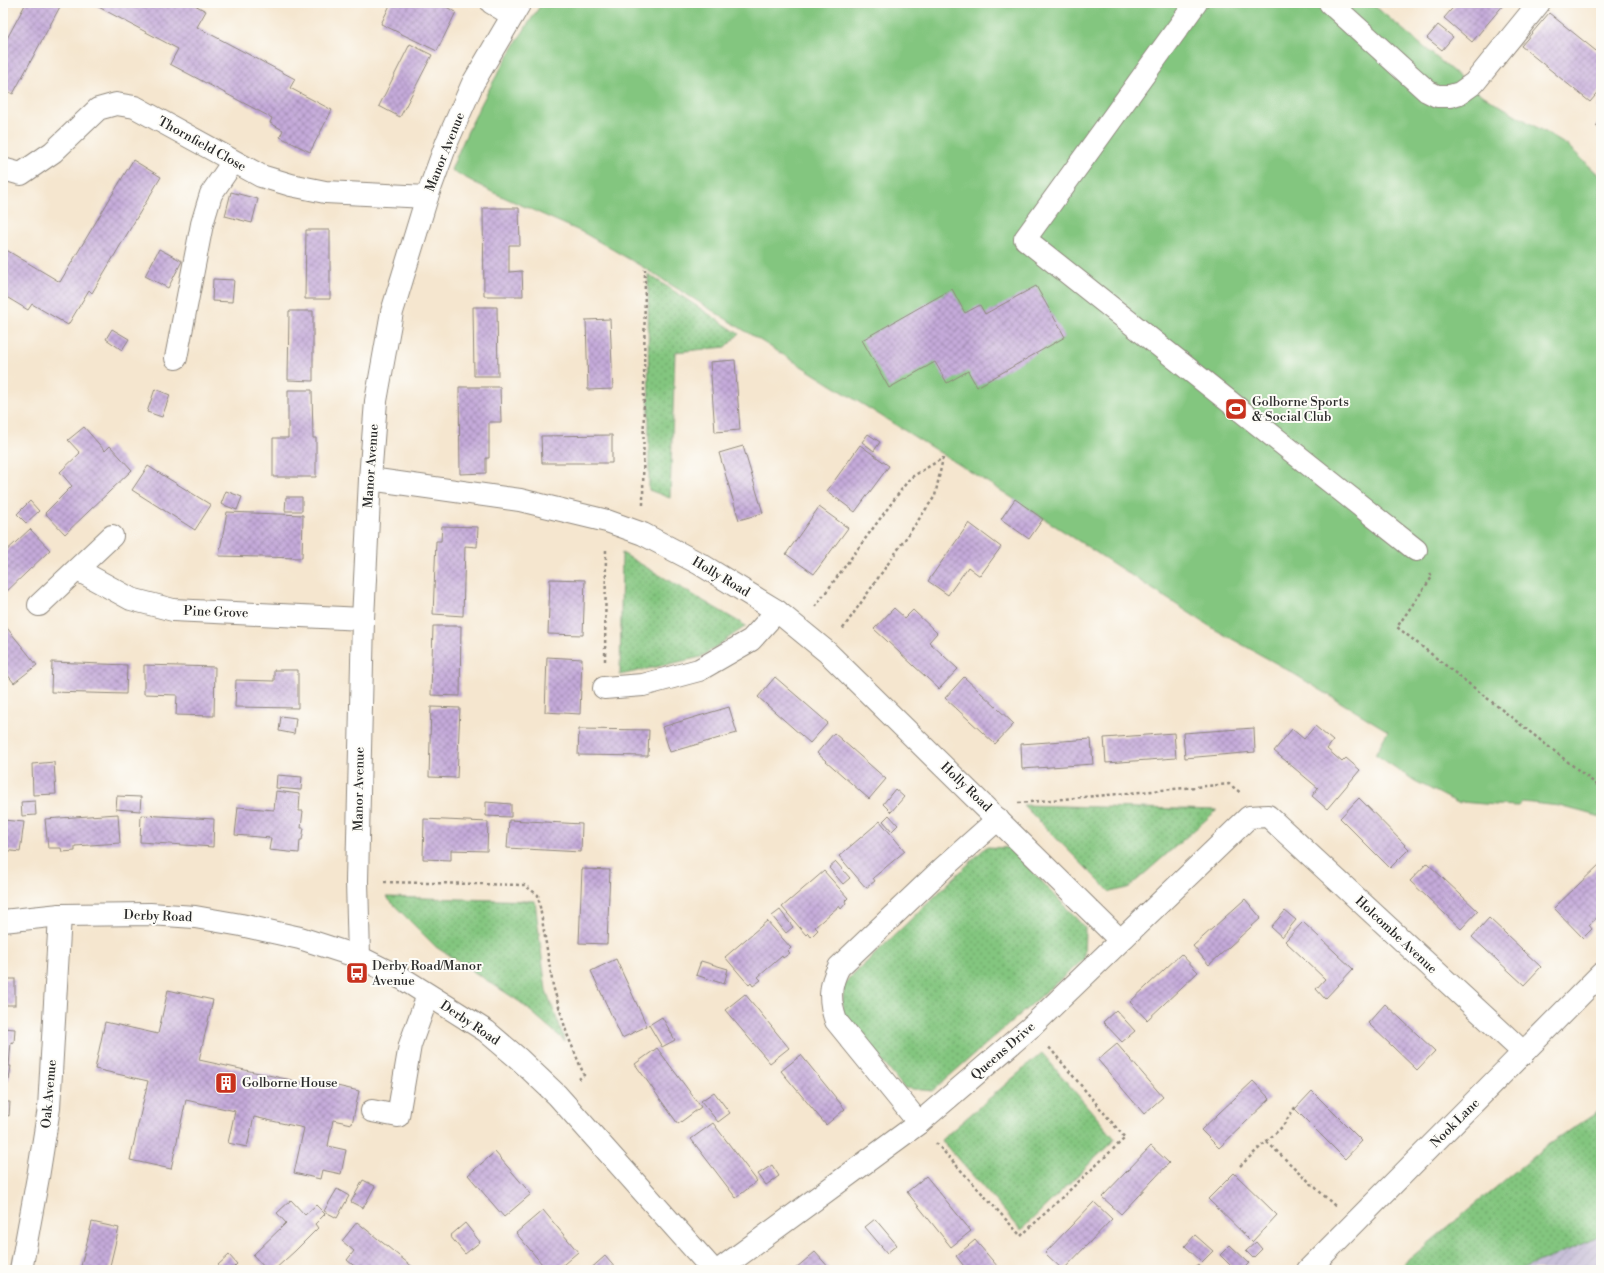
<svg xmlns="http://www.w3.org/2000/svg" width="1604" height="1273" font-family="'Libre Bodoni',serif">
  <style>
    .industrial { fill: url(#industrial-furrows) }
    .grass { fill: url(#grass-dots); stroke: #577855 }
    .pitch { fill: #83c67f; stroke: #577855 }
    .building { fill: url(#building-cross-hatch) }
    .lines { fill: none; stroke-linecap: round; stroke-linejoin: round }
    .minor-casing { stroke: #90887d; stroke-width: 24 }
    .path { stroke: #90887d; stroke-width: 2.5; stroke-dasharray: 3 3; stroke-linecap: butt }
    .minor { stroke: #fff; stroke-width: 22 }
    .labels { text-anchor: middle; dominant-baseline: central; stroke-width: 4; stroke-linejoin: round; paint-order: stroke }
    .street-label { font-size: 13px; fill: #2b2b2b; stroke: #fdfcf7 }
    .poi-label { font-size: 13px; fill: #2b2b2b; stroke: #fdfcf7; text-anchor: start }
  </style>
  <defs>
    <pattern id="industrial-furrows" width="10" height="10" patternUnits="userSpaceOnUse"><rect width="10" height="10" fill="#c8c0d8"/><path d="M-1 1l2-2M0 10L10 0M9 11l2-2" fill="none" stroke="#aca5ba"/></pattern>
    <pattern id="grass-dots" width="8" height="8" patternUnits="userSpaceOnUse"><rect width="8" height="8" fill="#83c67f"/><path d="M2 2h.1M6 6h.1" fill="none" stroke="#6ba168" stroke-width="1.8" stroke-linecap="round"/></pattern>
    <pattern id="building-cross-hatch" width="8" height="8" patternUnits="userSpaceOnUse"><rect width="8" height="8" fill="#c5aada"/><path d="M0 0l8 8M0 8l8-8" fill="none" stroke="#a08bb1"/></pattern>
  </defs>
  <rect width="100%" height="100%" fill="#fdfcf7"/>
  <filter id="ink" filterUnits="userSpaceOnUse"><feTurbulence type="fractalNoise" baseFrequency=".025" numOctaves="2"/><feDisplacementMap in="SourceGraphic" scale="8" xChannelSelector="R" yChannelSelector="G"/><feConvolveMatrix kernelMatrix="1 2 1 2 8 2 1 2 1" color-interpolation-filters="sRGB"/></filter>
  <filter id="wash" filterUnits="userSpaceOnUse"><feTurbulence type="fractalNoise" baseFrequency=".012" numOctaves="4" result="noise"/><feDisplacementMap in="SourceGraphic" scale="16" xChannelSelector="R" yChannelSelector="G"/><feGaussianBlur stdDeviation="0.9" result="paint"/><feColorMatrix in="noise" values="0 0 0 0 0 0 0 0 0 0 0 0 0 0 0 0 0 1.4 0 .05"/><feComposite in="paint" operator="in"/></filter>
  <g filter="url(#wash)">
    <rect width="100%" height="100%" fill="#f5e6cf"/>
    <path class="industrial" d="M1601 1236V1270H1520Z"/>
    <g class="grass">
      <path d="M648 274 739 334 726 347 675 352 670 498 649 490Z"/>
      <path d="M622 553 746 626 701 657 620 675Z"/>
      <path d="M1023 805 1217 810 1128 888 1110 892Z"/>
      <path d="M986 847 1011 848 1085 928 1084 959 932 1091 904 1088 842 1012 844 984Z"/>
      <path d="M386 897 535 901 546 990 565 1041 520 1002 436 947Z"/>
      <path d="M1042 1053 1115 1139 1021 1230 941 1140Z"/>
      <path d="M1601 1110V1236L1520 1270H1396L1546 1146Z"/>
    </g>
    <path class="pitch" d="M542 3H1371L1479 93 1568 146 1601 177V817L1560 806 1522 802 1518 806 1496 805 1461 802 1460 804 1415 781 1375 754 1388 731 1281 666 1214 629 1003 492 641 266 584 233 492 192 451 170C475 110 506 56 542 3Z"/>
    <g id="blocks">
      <g class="building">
        <path d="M26 3H62L13 94 3 89V46Z"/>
        <path d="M91 3H191L206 11 197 27 295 79 290 88 332 110 310 152 280 137 283 130 270 123 272 118 170 64 178 49Z"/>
        <path d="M391 3H438L456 12 437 51 381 24Z"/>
        <path d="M1457 3H1505L1472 42 1444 18Z"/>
        <path d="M1549 13 1601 55V89L1590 102 1521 46Z"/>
        <path d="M1438 25 1453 37 1442 50 1427 38Z"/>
        <path d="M410 44 432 55 400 117 379 106Z"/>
        <path d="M1601 102V110L1597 107Z"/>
        <path d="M1601 120V131L1596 126Z"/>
        <path d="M133 160 161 177 92 293 89 290 68 325 32 304 28 310 3 295V248L60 282Z"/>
        <path d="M231 192 258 199 252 223 225 216Z"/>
        <path d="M483 208H519L520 245H509V272L522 271 523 296H484Z"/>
        <path d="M306 230H330V299H305Z"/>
        <path d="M159 249 182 261 168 288 145 276Z"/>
        <path d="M213 279 234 280 232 302 212 301Z"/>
        <path d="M1036 286 1065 337 977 387 968 371 947 383 935 362 889 388 862 340 952 289 965 313 980 305 985 314Z"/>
        <path d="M473 307H497L498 376H474Z"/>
        <path d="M289 311H313V381L288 380Z"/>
        <path d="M610 319 613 389 588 390 586 320Z"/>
        <path d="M112 329 129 339 122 350 106 339Z"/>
        <path d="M735 360 740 430 715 432 710 362Z"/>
        <path d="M459 387H500L501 422H489V458H486V473L460 474Z"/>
        <path d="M155 389 170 395 162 417 147 412Z"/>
        <path d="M288 390H312L313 438H316V477H273V438H288Z"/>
        <path d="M84 427 105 451 110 446 132 470 65 534 45 513 72 486 60 472 80 453 68 440Z"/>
        <path d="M868 434 880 442 874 451 862 442Z"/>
        <path d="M612 435V463H542L541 436Z"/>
        <path d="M860 445 889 466 855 512 827 491Z"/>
        <path d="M743 446 763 513 739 520 719 453Z"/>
        <path d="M148 466 211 505 195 530 132 490Z"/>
        <path d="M226 491 242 497 237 510 221 504Z"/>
        <path d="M286 497H302V511H285Z"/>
        <path d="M1015 499 1043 519 1029 539 1001 519Z"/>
        <path d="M30 501 39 511 26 523 17 514Z"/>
        <path d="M819 507 848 528 814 574 786 554Z"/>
        <path d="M227 512 303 515 302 558 219 556Z"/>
        <path d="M969 523 1001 547 980 576 968 567 948 595 928 581Z"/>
        <path d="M442 526 478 527 477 547 465 546 463 616 433 614 436 541H441Z"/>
        <path d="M30 529 50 550 3 595V554Z"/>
        <path d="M550 579 585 580 583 635 548 634Z"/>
        <path d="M894 608 905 618 913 610 937 633 929 642 958 669 939 689 874 629Z"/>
        <path d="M3 623 37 665 14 683 3 669Z"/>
        <path d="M433 626H461L460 696 431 695Z"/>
        <path d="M547 657 582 659 580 714 545 712Z"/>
        <path d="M52 662 127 665 126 694 51 692Z"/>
        <path d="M144 665 215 667 214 716 176 715 177 695 144 694Z"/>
        <path d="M274 670H298V708L235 707 236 680 274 681Z"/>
        <path d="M775 677 828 723 810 743 758 697Z"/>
        <path d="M964 677 1014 724 995 744 945 698Z"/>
        <path d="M431 707 460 708 457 778 429 777Z"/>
        <path d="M729 707 737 733 670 752 662 727Z"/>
        <path d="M281 716 296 718 294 734 279 731Z"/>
        <path d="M1315 726 1333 741 1327 749 1342 762 1346 758 1360 770 1327 809 1312 796 1318 788 1274 751 1292 729 1304 739Z"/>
        <path d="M1254 728 1255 752 1185 758 1183 733Z"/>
        <path d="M579 729 649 730 648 756 578 755Z"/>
        <path d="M834 733 886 779 869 799 817 753Z"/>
        <path d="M1174 733 1176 758 1106 763 1104 738Z"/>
        <path d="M1091 739 1093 764 1022 769 1021 744Z"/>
        <path d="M54 762 56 794 33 795 32 764Z"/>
        <path d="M277 775 302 777 301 790 276 788Z"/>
        <path d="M895 789 904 797 891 812 883 804Z"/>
        <path d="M276 791 300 794 299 811H303L301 828H304L302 840H300L299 853 269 850 271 838 235 835 238 807 274 810Z"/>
        <path d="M117 796 141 797 140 811 116 809Z"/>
        <path d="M1359 798 1409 849 1390 868 1340 818Z"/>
        <path d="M35 801 36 815 22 816 21 802Z"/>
        <path d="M486 802 511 804V817L486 816Z"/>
        <path d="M118 814 120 843 75 846V851L62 852 61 848H48L45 819Z"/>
        <path d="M141 815 214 819 213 847 140 842Z"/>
        <path d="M889 815 898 825 892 831 883 821Z"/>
        <path d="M424 819 488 822 487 851 451 850V860L423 859Z"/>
        <path d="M3 820 24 822 20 852 3 850Z"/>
        <path d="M509 820 582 824 581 852 507 848Z"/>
        <path d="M880 821 905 851 873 878 875 881 866 888 839 856Z"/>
        <path d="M836 862 850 878 843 884 829 868Z"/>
        <path d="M1427 863 1478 911 1461 929 1410 881Z"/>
        <path d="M1601 863V914L1589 925 1592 929 1583 938 1554 908Z"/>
        <path d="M582 869 610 870 607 944 579 943Z"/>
        <path d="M824 871 848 898 845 901 846 903 841 909 839 906 815 927 818 930 811 937 808 933 806 935 782 907Z"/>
        <path d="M1245 899 1261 918 1209 965 1193 946Z"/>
        <path d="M780 910 793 927 786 933 772 916Z"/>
        <path d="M1285 911 1296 920 1282 937 1271 927Z"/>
        <path d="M1489 918 1541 967 1524 985 1472 937Z"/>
        <path d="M767 921 791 948 788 951 790 953 783 958 782 956 758 977 761 980 753 986 751 983 749 985 725 957Z"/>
        <path d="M1303 922 1353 969 1325 999 1316 989 1325 979 1285 941Z"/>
        <path d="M1181 954 1198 972 1147 1020 1130 1002Z"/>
        <path d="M616 959 647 1026 622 1038 591 971Z"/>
        <path d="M701 961 728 969 724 984 696 975Z"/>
        <rect x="3" y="979" width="12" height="26"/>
        <path d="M168 990 213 1000 199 1060 314 1085 315 1081 359 1091 352 1124 333 1120 328 1146 346 1150 341 1174 322 1170 320 1179 294 1173 304 1128 254 1117 247 1147 228 1143 235 1111 186 1100 171 1169 130 1160 148 1081 95 1069 105 1022 158 1034Z"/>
        <path d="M745 994 789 1048 770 1063 725 1010Z"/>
        <path d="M1385 1004 1435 1051 1417 1070 1368 1023Z"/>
        <path d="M1116 1010 1135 1031 1122 1042 1103 1022Z"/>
        <path d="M662 1017 675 1040 662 1047 649 1025Z"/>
        <path d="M3 1028 15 1029 14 1043 11 1042 9 1066H11L9 1080 3 1079Z"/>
        <path d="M1117 1044 1163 1097 1144 1114 1098 1060Z"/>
        <path d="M657 1048 701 1107 678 1124 635 1064Z"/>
        <path d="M801 1055 845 1109 826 1125 781 1071Z"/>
        <path d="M1253 1081 1270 1099 1219 1148 1201 1130Z"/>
        <path d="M1312 1091 1362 1141 1345 1159 1295 1109Z"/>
        <path d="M714 1092 730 1113 718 1122 701 1101Z"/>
        <path d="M3 1102H10L9 1116 6 1115 4 1134Z"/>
        <path d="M713 1123 757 1181 736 1198 691 1139Z"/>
        <path d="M3 1139H5L4 1150H3Z"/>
        <path d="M1151 1146 1169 1163 1121 1214 1102 1197Z"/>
        <path d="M495 1152 531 1194 504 1217 468 1175Z"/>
        <path d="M772 1165 779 1176 766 1185 758 1174Z"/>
        <path d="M1234 1173 1277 1215 1252 1242 1208 1199Z"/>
        <path d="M926 1176 971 1231 951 1247 907 1192Z"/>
        <path d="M363 1180 375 1186 363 1208 351 1202Z"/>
        <path d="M337 1189 349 1196 337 1218 324 1211Z"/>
        <path d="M291 1200 305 1215 316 1205 325 1214 315 1224 318 1228 295 1251 274 1270H267L253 1255 286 1223 277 1213Z"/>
        <path d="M1094 1202 1112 1219 1063 1270 1045 1253Z"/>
        <path d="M543 1210 578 1252 557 1270H547L516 1233Z"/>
        <path d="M875 1219 897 1245 887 1253 865 1227Z"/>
        <path d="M92 1222 119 1228 109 1270H80Z"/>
        <path d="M357 1222 414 1268 413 1270H359L347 1260 354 1251 342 1241Z"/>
        <path d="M465 1223 480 1242 465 1254 450 1236Z"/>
        <path d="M1195 1235 1213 1251 1202 1262 1185 1246Z"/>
        <path d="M975 1240 998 1267 1000 1270H967L956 1256Z"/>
        <path d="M1256 1242 1262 1249 1253 1258 1246 1251Z"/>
        <path d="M1230 1245 1249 1263 1242 1270H1235L1220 1255Z"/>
        <path d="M815 1252 831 1270H797L796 1268Z"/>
        <path d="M229 1255 237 1264 231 1270H223L218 1265Z"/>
        <path d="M605 1256 617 1270H589Z"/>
        <path d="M1199 1265 1204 1270H1193Z"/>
      </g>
    </g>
  </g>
  <g filter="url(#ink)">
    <use href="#blocks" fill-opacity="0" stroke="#90887d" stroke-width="1"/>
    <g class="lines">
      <g class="minor-casing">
        <g id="minor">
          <path d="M492 3 512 15"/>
          <path d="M1196 3 1025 239 1416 550"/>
          <path d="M1330 3 1427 91 1437 96H1450L1460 93 1474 83 1539 3"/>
          <path d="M3 169 21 174 53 152 98 109 116 104 135 107 261 176 291 185 325 192 427 197"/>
          <path d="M176 358 202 224 211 194 233 162"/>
          <path d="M370 479 520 500 607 521 643 534 700 564 777 611 827 652 1120 940"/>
          <path d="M78 570 131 599 173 610 363 619"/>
          <path d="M39 605 112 536"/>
          <path d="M604 688 643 685 699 670 751 640 777 611"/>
          <path d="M3 921 60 915 150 914 195 917 241 925 300 938 359 957 405 980 486 1031 519 1059 557 1095 713 1270"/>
          <path d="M359 957 357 881 363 619 370 479 376 401 392 312 427 197 447 142 473 83 520 3"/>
          <path d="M372 1111 398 1116 410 1045 428 995"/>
          <path d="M919 1123 836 1021C829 1001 829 986 839 967L943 868 998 819"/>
          <path d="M21 1270 38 1177 49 1108 60 915"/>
          <path d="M719 1270 919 1123 1031 1027 1249 817 1268 816 1524 1053"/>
          <path d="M1308 1270 1601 974"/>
        </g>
      </g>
      <g class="path">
        <path d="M643 505 645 269"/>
        <path d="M1430 573 1432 577 1397 627 1601 788"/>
        <path d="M815 607 910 478 943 458 935 496 842 630"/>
        <path d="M605 661 606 548"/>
        <path d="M1018 803 1229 784 1241 793"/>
        <path d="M384 882 524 885 538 895 553 986 567 1034 584 1075 579 1079"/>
        <path d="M1267 1142 1335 1206"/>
        <path d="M936 1143 1021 1236 1125 1138 1048 1046"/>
        <path d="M1240 1166 1282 1127 1296 1106"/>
      </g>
      <use href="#minor" class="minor"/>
    </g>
  </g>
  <defs>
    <g id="stadium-square" transform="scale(1.15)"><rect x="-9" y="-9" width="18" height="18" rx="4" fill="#c8321e" stroke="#fdfcf7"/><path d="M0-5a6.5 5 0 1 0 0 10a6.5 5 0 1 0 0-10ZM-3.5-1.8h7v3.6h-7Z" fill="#fff"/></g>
    <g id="bus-square" transform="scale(1.15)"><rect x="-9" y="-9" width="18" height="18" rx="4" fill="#c8321e" stroke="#fdfcf7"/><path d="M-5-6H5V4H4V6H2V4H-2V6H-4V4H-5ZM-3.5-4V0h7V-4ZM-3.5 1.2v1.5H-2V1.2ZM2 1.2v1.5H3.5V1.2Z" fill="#fff"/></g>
    <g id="building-square" transform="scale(1.15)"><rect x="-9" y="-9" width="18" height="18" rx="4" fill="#c8321e" stroke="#fdfcf7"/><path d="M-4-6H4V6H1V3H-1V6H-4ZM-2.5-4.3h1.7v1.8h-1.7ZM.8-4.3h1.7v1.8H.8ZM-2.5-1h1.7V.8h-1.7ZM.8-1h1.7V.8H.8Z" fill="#fff"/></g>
  </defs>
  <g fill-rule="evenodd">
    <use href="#stadium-square" x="1236" y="409"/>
    <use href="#bus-square" x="357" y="973"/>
    <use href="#building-square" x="226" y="1083"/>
  </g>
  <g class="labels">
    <g class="street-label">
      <text transform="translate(202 144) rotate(29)">Thornfield Close</text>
      <text transform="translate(445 152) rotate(-68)">Manor Avenue</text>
      <text transform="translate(371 466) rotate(-86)">Manor Avenue</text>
      <text transform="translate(721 577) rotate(31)">Holly Road</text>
      <text transform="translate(216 612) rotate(2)">Pine Grove</text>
      <text transform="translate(966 787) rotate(44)">Holly Road</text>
      <text transform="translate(359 789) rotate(-89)">Manor Avenue</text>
      <text transform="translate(158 916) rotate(2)">Derby Road</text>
      <text transform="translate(1396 935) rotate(43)">Holcombe Avenue</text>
      <text transform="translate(470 1023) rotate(34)">Derby Road</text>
      <text transform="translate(1003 1051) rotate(-41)">Queens Drive</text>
      <text transform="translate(49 1094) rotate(-85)">Oak Avenue</text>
      <text transform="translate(1455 1123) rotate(-45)">Nook Lane</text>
    </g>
    <g class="poi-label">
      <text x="1252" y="402">Golborne Sports<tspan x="1252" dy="15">&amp; Social Club</tspan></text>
      <text x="372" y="966">Derby Road/Manor<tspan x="372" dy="15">Avenue</tspan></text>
      <text x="242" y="1083">Golborne House</text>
    </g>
  </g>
  <rect width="1604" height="1273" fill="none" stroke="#fdfcf7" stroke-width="16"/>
</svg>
